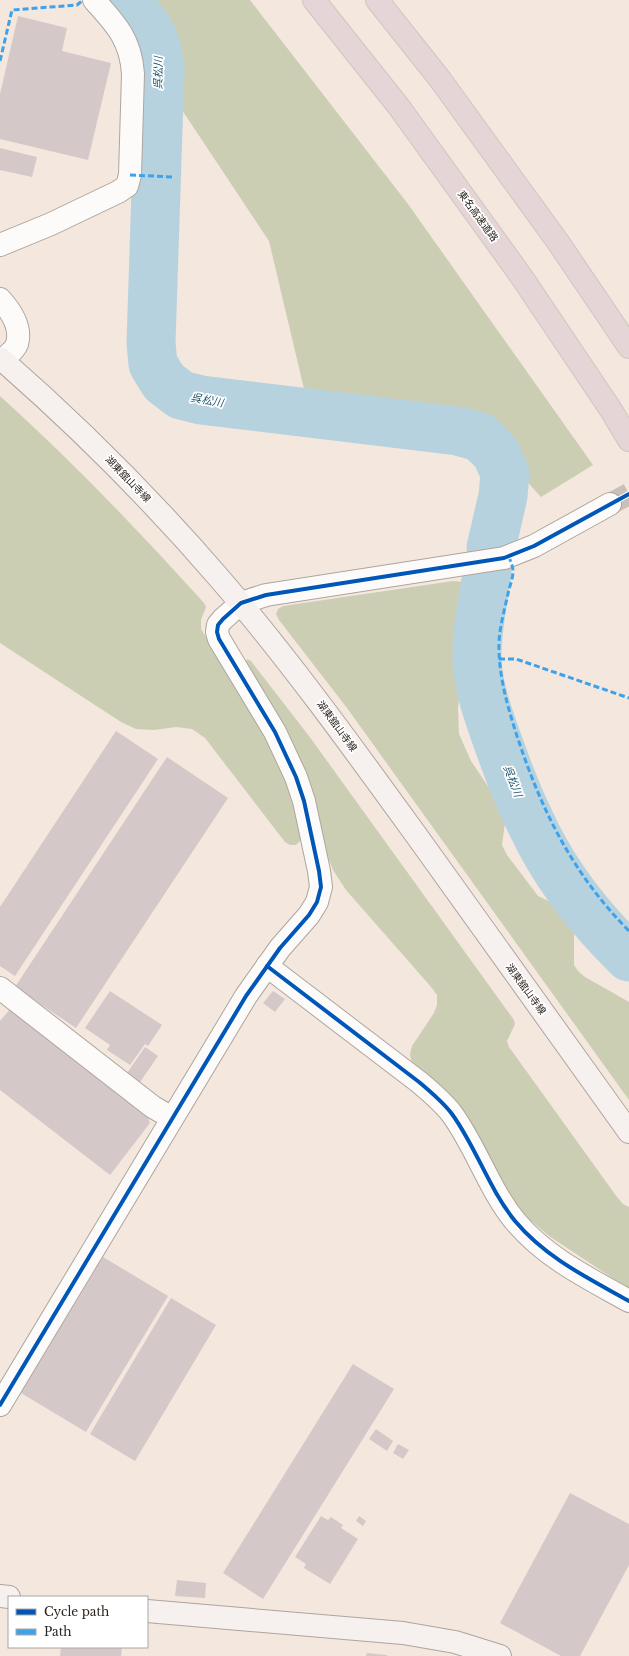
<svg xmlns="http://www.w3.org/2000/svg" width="629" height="1656" font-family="'Libre Baskerville','Noto Sans JP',serif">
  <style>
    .forest { fill: #ccceb4 }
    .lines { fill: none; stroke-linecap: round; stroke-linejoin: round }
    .river { stroke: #b7d2df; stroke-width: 49 }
    .building { fill: #d5c8c9 }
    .street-tunnel { stroke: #cbc0b7; stroke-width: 22; stroke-dasharray: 22 11; stroke-linecap: butt }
    .street-casing { stroke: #aea59e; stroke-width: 24 }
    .secondary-casing { stroke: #aea59e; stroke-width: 24 }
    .highway-casing { stroke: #ccc6c2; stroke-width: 24 }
    .street { stroke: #fdfbfa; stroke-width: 22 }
    .secondary { stroke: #f6f0ef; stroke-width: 22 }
    .highway { stroke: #e6d5d6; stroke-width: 22 }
    .quiet { stroke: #3ea2ea; stroke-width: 3; stroke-dasharray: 6 3; stroke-linecap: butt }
    .cycleway-casing { stroke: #fff; stroke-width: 6 }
    .cycleway { stroke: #0057b8; stroke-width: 4 }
    .labels { text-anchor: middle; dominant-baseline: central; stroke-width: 3.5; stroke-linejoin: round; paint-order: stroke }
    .street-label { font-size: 10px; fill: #2b231d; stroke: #fff }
    .water-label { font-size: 11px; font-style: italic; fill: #1c526b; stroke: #fff }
  </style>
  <rect width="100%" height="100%" fill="#f3e7de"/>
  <g class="forest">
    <path d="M140 0H250L408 204 593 465 541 497 473 422 304 389 269 241 180 107Z"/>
    <path d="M0 396C72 461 139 531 204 603L206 607 201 620V629L266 737 287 781 301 836 300 841 296 845H290L285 842 205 738 192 729 176 727 154 730 136 729 121 722 0 643Z"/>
    <path d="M453 581 464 582 471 588 473 599 458 708 459 734 471 761 502 807 506 816 502 845 507 855 538 896 565 909 571 913 574 919V965L578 971 585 977 629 1002V1100L347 708 279 620 276 614 278 609 283 606Z"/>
    <path d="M247 659 251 661 309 736 514 1020 515 1024 507 1041 509 1047 617 1197 623 1204 629 1207V1289L549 1236 523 1214 508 1192 460 1108 444 1089 416 1066 411 1060 410 1054 412 1046 434 1013 437 1005V995L432 988 346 890 333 870 324 846 306 774 296 750 246 663Z"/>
  </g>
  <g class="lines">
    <g class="river">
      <path d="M124 0C146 24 157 35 160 68L151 343 153 364 164 382 181 395 201 400 458 431 480 437 496 453 505 473 503 496 491 548"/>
      <path d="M487 574C483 602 476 632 477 661 479 692 490 720 500 748 509 773 518 797 530 821 553 872 589 918 629 957"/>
    </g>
  </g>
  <g class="building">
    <path d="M18 16 67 28 62 51 111 63 88 160 0 139V94Z"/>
    <path d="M0 148 37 157 32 177 0 170Z"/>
    <path d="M116 731 158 759 15 976 0 966V907Z"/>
    <path d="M167 757 228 798 76 1028 15 987Z"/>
    <path d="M110 991 162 1025 148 1046 145 1044 130 1065 107 1050 110 1045 85 1028Z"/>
    <path d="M273 991 285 999 275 1012 263 1003Z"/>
    <path d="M12 1007 145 1111 150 1123 110 1175 0 1090V1021Z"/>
    <path d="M145 1047 158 1056 138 1085 125 1076Z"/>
    <path d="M103 1257 168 1296 86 1432 21 1393Z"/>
    <path d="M171 1298 216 1325 135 1461 90 1434Z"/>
    <path d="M353 1364 394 1389 263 1599 223 1573Z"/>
    <path d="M376 1429 393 1441 387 1451 369 1439Z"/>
    <path d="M398 1444 409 1450 403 1459 393 1453Z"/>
    <path d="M570 1493 629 1524V1565L580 1656H561L500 1623Z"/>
    <path d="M321 1516 328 1520 331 1517 343 1525 341 1528 358 1539 330 1584 304 1568 306 1564 295 1557Z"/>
    <path d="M359 1516 366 1521 363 1526 356 1521Z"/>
    <path d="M177 1580 206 1583 205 1598 175 1596Z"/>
    <path d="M61 1647H122L121 1656H60Z"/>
    <path d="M367 1653 387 1655V1656H366Z"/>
  </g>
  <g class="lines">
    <path class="street-tunnel" d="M610 504 629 494"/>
    <g class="street-casing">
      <g id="street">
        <path d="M0 245 51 224 118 192 127 186 130 175 133 74C131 40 116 24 94 0"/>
        <path d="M0 299C11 311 22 327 17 344 15 350 7 356 2 360"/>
        <path d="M267 966 419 1082C431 1092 443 1102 452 1114 476 1147 489 1189 515 1221 546 1258 588 1278 629 1301"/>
        <path d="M0 988 153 1107 172 1118"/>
        <path d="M0 1405 246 996 280 948 309 915 317 902 321 887 319 871 304 801 296 777 275 732 219 639 217 632 218 625 223 619 241 603 266 595 504 558 534 546 610 504"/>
      </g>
    </g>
    <g class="secondary-casing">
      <g id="secondary">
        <path d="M0 358C78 426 152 500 220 579 293 664 358 755 424 846 492 941 561 1036 629 1132"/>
        <path d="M0 1596 9 1597"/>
        <path d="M147 1611 403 1633 455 1642 500 1656"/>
      </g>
    </g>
    <g class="highway-casing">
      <g id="highway">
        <path d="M314 0 399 107 521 276 611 410 629 440"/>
        <path d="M377 0 439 78 558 242 629 347"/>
      </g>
    </g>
    <use href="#street" class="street"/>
    <use href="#secondary" class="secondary"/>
    <use href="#highway" class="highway"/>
    <g class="quiet">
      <path d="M0 61 12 10 77 5 83 0"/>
      <path d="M130 175 173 177"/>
      <path d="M509 556C510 561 513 566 513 571 513 577 511 583 509 589 505 609 498 630 499 651 500 681 508 708 517 736 542 812 573 874 629 931"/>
      <path d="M499 659H516L629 698"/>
    </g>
    <g class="cycleway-casing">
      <g id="cycleway">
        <path d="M267 966 419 1082C431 1092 443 1102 452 1114 476 1147 489 1189 515 1221 546 1258 588 1278 629 1301"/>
        <path d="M0 1405 246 996 280 948 309 915 317 902 321 887 319 871 304 801 296 777 275 732 219 639 217 632 218 625 223 619 241 603 266 595 504 558 534 546 629 494"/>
      </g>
    </g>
    <use href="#cycleway" class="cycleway"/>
  </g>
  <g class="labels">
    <g class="street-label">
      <text transform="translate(478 216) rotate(54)">東名高速道路</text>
      <text transform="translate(128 479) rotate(46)">湖東舘山寺線</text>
      <text transform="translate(337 726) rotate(54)">湖東舘山寺線</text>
      <text transform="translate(526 989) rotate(54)">湖東舘山寺線</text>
    </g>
    <g class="water-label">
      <text transform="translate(158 73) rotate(-89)">呉松川</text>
      <text transform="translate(207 400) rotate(10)">呉松川</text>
      <text transform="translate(513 781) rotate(69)">呉松川</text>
    </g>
  </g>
  <rect x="8" y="1596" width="140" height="52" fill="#ffffff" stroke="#aaa7a5"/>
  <rect x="16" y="1609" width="20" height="6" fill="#0057b8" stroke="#aaa7a5"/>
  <text x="44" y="1616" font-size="12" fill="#2b231d">Cycle path</text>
  <rect x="16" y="1629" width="20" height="6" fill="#3ea2ea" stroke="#aaa7a5"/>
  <text x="44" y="1636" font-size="12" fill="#2b231d">Path</text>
</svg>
